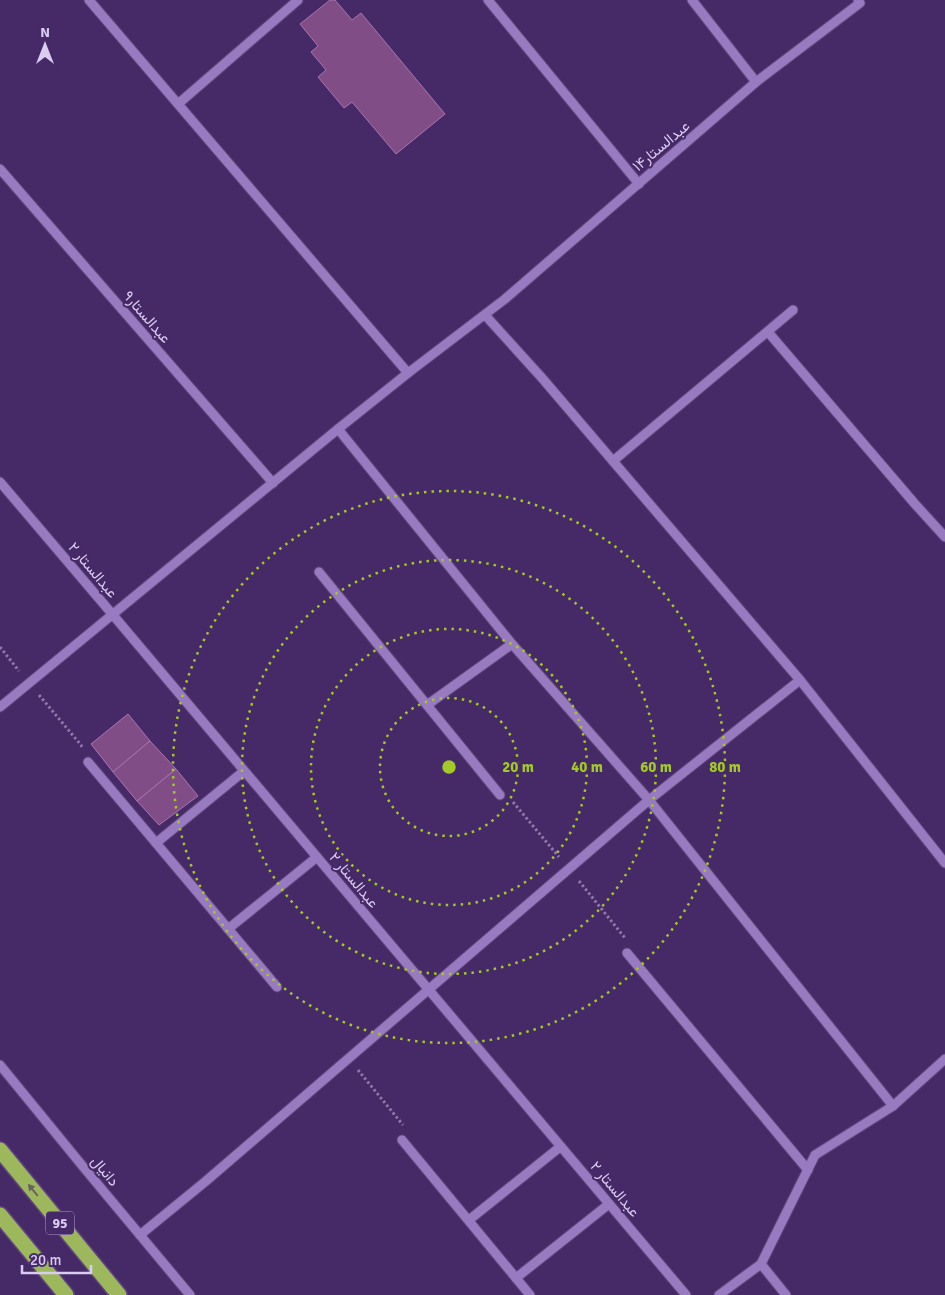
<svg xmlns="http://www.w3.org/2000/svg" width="945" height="1295" font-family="Signika,Vazirmatn,sans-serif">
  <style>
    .building { fill: #804d86; stroke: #aa75b1 }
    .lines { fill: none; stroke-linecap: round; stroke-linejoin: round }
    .minor-casing { stroke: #60467c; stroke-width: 11 }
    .highway-casing { stroke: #60467c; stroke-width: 18 }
    .path { stroke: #8e78aa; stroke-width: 3; stroke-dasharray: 2.5 2.5; stroke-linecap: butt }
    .minor { stroke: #977abf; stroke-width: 9 }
    .highway { stroke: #9db75d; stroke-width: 15 }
    .oneway { fill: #696263 }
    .ring { fill: none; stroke: #a3c926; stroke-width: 2.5; stroke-dasharray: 2.5 5 }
    .labels { text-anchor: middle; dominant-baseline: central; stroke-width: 4; stroke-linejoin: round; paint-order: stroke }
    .shield { fill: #462967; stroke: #ae9bc8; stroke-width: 1 }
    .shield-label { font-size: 14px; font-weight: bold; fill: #daccf1 }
    .street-label { font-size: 15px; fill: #daccf1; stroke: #462967 }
    .centre { fill: #a3c926; stroke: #462967; stroke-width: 2.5 }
    .ring-label { font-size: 15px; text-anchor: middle; font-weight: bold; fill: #a3c926; stroke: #462967; stroke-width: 4; stroke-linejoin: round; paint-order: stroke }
  </style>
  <rect width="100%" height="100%" fill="#462967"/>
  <g class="building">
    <path d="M330 0H335L352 20 361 13 445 114 396 154 352 102 344 108 318 77 326 70 311 52 318 46 300 24Z"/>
    <path d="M128 714 150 741 113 772 91 744Z"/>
    <path d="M150 741 176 769 137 801 113 772Z"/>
    <path d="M176 769 198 796 159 825 137 801Z"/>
  </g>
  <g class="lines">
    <g class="minor-casing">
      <g id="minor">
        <path d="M89 0 408 373"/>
        <path d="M488 0 639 184"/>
        <path d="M692 0 756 82"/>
        <path d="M178 104 298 0"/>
        <path d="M0 169 273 483"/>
        <path d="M485 315 542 378 800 680 945 863"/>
        <path d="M768 332 915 504 945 537"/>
        <path d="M338 429 512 644 649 800 893 1106"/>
        <path d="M613 461 793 310"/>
        <path d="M0 482 113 615 686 1295"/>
        <path d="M319 572 500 795"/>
        <path d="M427 705 512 644"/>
        <path d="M0 707 338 429 408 373 505 299 756 82 860 3 858 0"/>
        <path d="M88 762 277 987"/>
        <path d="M156 843 244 771"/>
        <path d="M228 929 317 857"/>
        <path d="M627 953 808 1170"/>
        <path d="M0 1065 85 1169 190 1295"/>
        <path d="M402 1140 530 1295"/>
        <path d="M469 1220 560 1147"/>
        <path d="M140 1235 206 1181 649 800 800 680"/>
        <path d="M761 1264 786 1295"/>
        <path d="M516 1278 609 1204"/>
        <path d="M719 1295 761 1264 815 1155 893 1106 945 1059"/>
      </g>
    </g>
    <g class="highway-casing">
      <g id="highway">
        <path d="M0 1150 119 1295"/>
        <path d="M0 1215 66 1295"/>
      </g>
    </g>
    <g class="path">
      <path d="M0 647 19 671"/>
      <path d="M39 695 81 745 82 748"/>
      <path d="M513 802 559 857"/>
      <path d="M579 881 625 938"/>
      <path d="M358 1070 403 1125"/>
    </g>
    <use href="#minor" class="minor"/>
    <use href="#highway" class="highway"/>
  </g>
  <defs><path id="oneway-solid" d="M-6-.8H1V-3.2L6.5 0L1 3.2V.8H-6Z" transform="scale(1.25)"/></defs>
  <use class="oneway" href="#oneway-solid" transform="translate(33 1190) rotate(-129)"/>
  <g class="ring">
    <circle cx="449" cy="767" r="69"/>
    <circle cx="449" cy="767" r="138"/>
    <circle cx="449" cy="767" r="207"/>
    <circle cx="449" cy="767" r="276"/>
  </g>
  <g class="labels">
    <rect class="shield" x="46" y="1211.5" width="28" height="23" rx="4"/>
    <g class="shield-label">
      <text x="60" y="1223">95</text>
    </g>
    <g class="street-label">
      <text transform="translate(661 146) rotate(-40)">عبدالستار۱۴</text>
      <text transform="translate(147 317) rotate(49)">عبدالستار۹</text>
      <text transform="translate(93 570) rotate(50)">عبدالستار ۲</text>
      <text transform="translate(354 880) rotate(50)">عبدالستار ۲</text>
      <text transform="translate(105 1171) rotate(50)">دانیال</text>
      <text transform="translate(615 1189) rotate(50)">عبدالستار ۲</text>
    </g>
  </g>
  <circle cx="449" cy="767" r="8" class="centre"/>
  <g class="ring-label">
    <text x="518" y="772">20 m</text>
    <text x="587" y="772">40 m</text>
    <text x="656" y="772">60 m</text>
    <text x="725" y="772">80 m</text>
  </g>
  <g transform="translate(45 45)" stroke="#462967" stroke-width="4" paint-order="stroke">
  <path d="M0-4L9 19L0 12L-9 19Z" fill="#daccf1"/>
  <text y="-8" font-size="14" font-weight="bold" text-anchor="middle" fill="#daccf1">N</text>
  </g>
  <path d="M22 1265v8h69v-8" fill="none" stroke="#daccf1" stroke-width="2.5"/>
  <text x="30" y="1265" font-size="15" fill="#daccf1" stroke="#462967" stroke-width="4" paint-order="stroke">20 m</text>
</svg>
